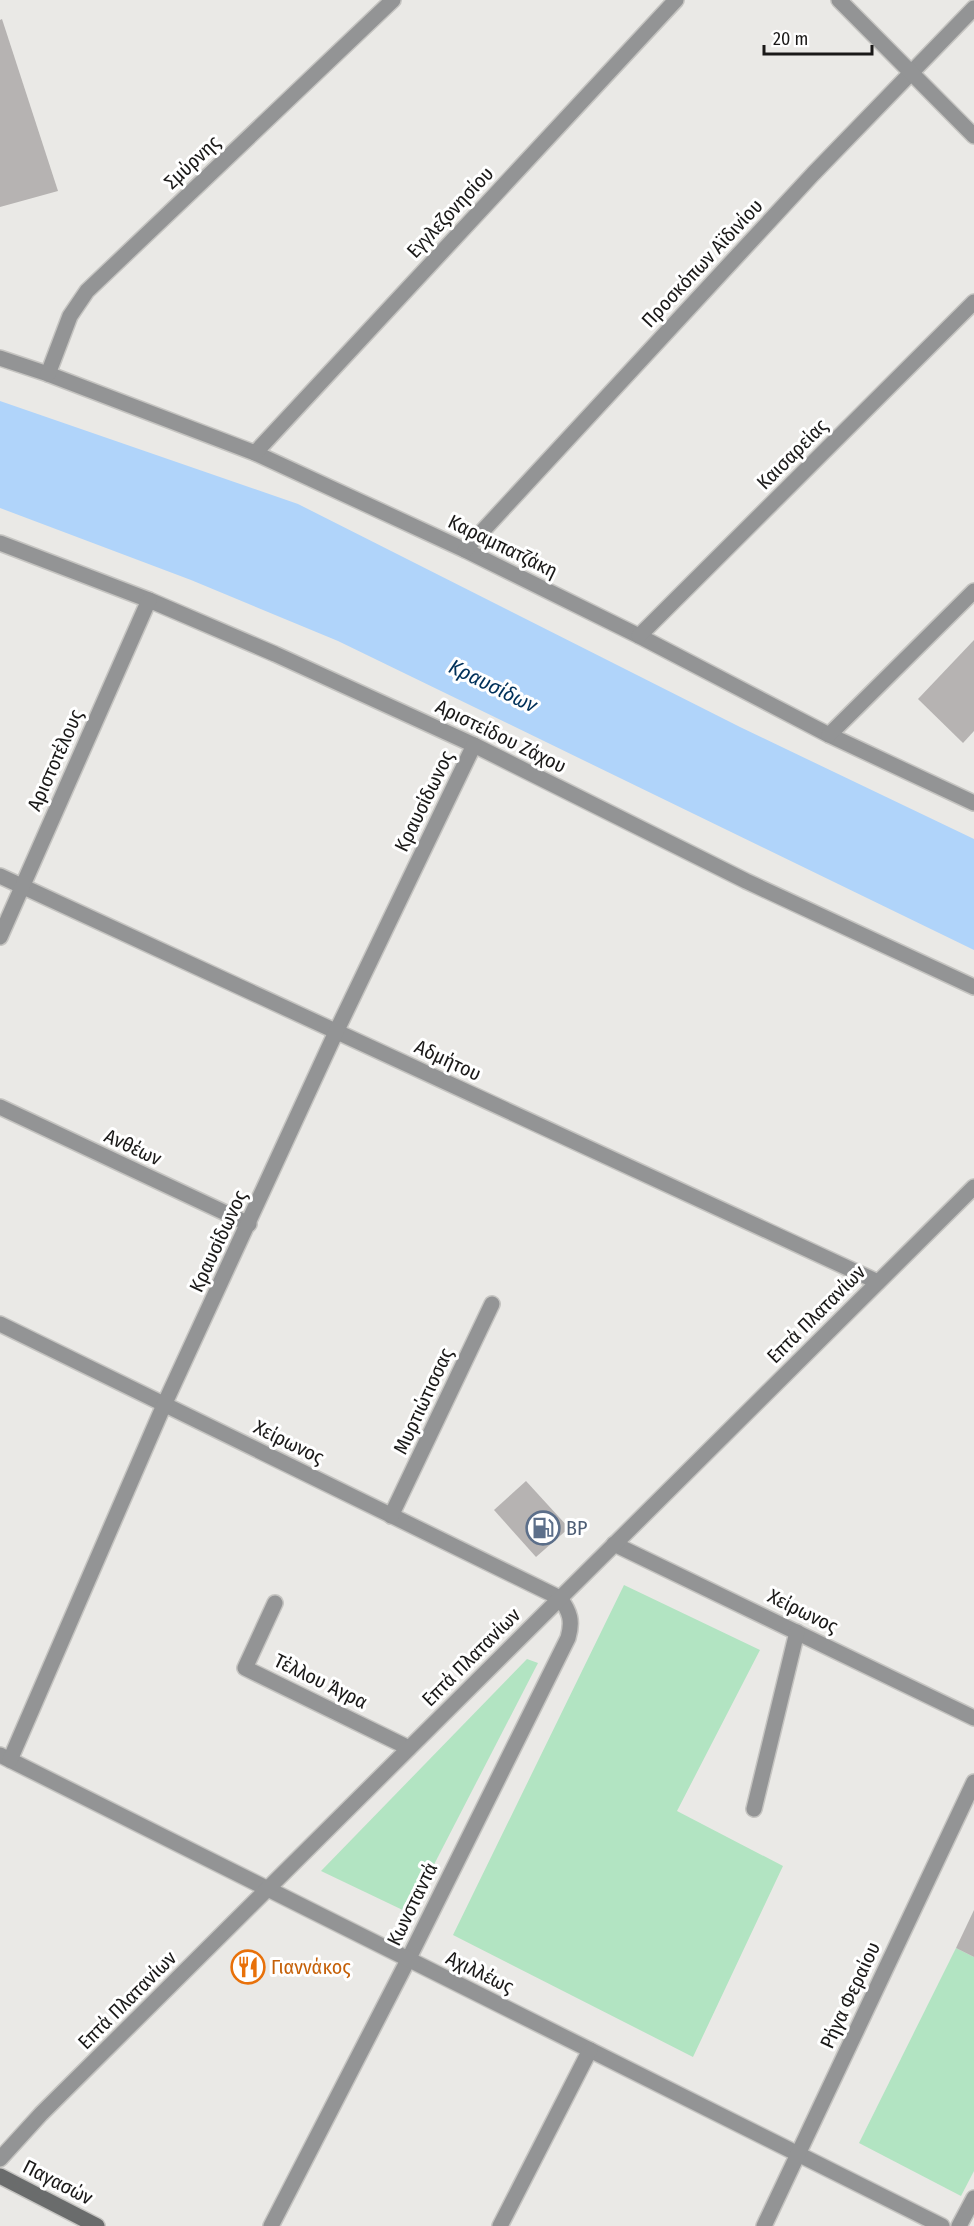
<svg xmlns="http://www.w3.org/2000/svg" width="974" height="2226" font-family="'Fira Sans Condensed',sans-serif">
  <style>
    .green { fill: #b2e4c2 }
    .water { fill: #b0d4fa }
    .building { fill: #b6b3b2 }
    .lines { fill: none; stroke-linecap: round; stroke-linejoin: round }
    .minor-casing { stroke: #c5c4c1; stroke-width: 18 }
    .tertiary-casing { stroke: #c5c4c1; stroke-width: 18 }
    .secondary-casing { stroke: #c5c4c1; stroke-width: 18 }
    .minor { stroke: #939495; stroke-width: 15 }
    .tertiary { stroke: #939495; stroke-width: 15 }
    .secondary { stroke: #6a6c6c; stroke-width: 15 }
    .labels { text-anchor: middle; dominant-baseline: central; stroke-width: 6; stroke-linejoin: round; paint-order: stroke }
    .street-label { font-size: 20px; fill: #1a1918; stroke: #fff }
    .service-label { font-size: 20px; fill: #4e5e75; stroke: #fff; text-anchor: start }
    .food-label { font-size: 20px; fill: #c56008; stroke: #fff; text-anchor: start }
    .water-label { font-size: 21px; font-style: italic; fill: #00315a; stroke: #fff }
  </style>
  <rect width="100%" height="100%" fill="#eae9e6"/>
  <g class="green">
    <path d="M624 1585 760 1650 677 1811 783 1866 693 2057 453 1935Z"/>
    <path d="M527 1659 538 1663 409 1913 321 1871Z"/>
    <path d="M956 1948 974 1957V2171L961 2196 859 2143Z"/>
  </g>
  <path class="water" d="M0 401 298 504 740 727 974 839V950L338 641 191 580 0 508Z"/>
  <g class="building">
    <path d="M2 19 58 191 0 207V20Z"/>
    <path d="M974 640V731L963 743 918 699Z"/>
    <path d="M526 1481 569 1528 536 1557 494 1510Z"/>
    <path d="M974 1910V1957L956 1948Z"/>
  </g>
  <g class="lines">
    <g class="minor-casing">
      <g id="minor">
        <path d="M0 358 48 374 255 453 465 550 639 636 829 735 974 803"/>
        <path d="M48 374 70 316 87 291 393 0"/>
        <path d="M255 453 676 0"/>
        <path d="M0 543 149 600 275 654 474 745 746 881 974 987"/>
        <path d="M465 550 813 174 974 8"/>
        <path d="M639 636 974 302"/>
        <path d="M829 735 974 591"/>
        <path d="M0 876 878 1282"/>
        <path d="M0 937 149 600"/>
        <path d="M0 1107 249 1224"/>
        <path d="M0 1324 560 1598C570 1612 573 1621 568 1638L408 1960 271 2226"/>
        <path d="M391 1516 492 1304"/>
        <path d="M614 1544 974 1718"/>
        <path d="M275 1603 245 1668 409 1748"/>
        <path d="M0 1755 942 2226"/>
        <path d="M10 1760 164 1405 336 1032 474 745"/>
        <path d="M754 1809 797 1632"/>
        <path d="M500 2226 590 2050"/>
        <path d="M764 2226 974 1782"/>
        <path d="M959 2226 974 2198"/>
      </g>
    </g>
    <g class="tertiary-casing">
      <g id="tertiary">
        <path d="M839 0 974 136"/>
        <path d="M0 2159 41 2114 974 1187"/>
      </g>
    </g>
    <g class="secondary-casing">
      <path id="secondary" d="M0 2176 97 2226"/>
    </g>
    <use href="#minor" class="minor"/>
    <use href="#tertiary" class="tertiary"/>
    <use href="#secondary" class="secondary"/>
  </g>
  <defs>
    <g id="fuel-ring" transform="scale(1.725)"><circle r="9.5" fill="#fff" stroke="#5c6f8a" stroke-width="1.5"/><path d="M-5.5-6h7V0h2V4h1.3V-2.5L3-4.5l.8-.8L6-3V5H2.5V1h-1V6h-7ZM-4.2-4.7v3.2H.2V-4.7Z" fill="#5c6f8a"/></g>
    <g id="restaurant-ring" transform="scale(1.725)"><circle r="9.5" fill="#fff" stroke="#e8710a" stroke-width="1.5"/><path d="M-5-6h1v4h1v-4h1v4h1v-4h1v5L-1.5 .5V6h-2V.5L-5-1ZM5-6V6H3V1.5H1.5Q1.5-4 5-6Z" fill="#e8710a"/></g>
  </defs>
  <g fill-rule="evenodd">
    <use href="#fuel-ring" x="543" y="1528"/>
    <use href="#restaurant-ring" x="248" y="1967"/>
  </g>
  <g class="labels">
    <g class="street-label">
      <text transform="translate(192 162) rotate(-43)">Σμύρνης</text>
      <text transform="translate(450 212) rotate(-47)">Εγγλεζονησίου</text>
      <text transform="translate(702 263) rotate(-47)">Προσκόπων Αϊδινίου</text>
      <text transform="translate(792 454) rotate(-45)">Καισαρείας</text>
      <text transform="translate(503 546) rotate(26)">Καραμπατζάκη</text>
      <text transform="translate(501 736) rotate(26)">Αριστείδου Ζάχου</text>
      <text transform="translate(55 760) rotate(-66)">Αριστοτέλους</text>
      <text transform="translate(424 801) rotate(-64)">Κραυσίδωνος</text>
      <text transform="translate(448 1060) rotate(25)">Αδμήτου</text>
      <text transform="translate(133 1147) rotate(25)">Ανθέων</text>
      <text transform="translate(218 1241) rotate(-65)">Κραυσίδωνος</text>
      <text transform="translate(816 1314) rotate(-45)">Επτά Πλατανίων</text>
      <text transform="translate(423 1401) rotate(-65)">Μυρτιώτισσας</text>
      <text transform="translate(289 1442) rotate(26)">Χείρωνος</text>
      <text transform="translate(803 1611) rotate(26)">Χείρωνος</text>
      <text transform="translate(471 1657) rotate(-45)">Επτά Πλατανίων</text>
      <text transform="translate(321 1681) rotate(26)">Τέλλου Άγρα</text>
      <text transform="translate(412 1904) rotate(-64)">Κωνσταντά</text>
      <text transform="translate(480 1972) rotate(26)">Αχιλλέως</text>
      <text transform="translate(850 1995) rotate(-65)">Ρήγα Φεραίου</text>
      <text transform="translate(127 2000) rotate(-45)">Επτά Πλατανίων</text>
      <text transform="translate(58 2182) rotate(27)">Παγασών</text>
    </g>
    <g class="service-label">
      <text x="566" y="1528">BP</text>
    </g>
    <g class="food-label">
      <text x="271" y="1967">Γιαννάκος</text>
    </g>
    <g class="water-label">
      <text transform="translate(493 686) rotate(26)">Κραυσίδων</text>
    </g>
  </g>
  <path d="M764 45v9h108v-9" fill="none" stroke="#1a1918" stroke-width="3"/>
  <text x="773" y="45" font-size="18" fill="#1a1918" stroke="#ffffff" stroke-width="4.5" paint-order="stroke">20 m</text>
</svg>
